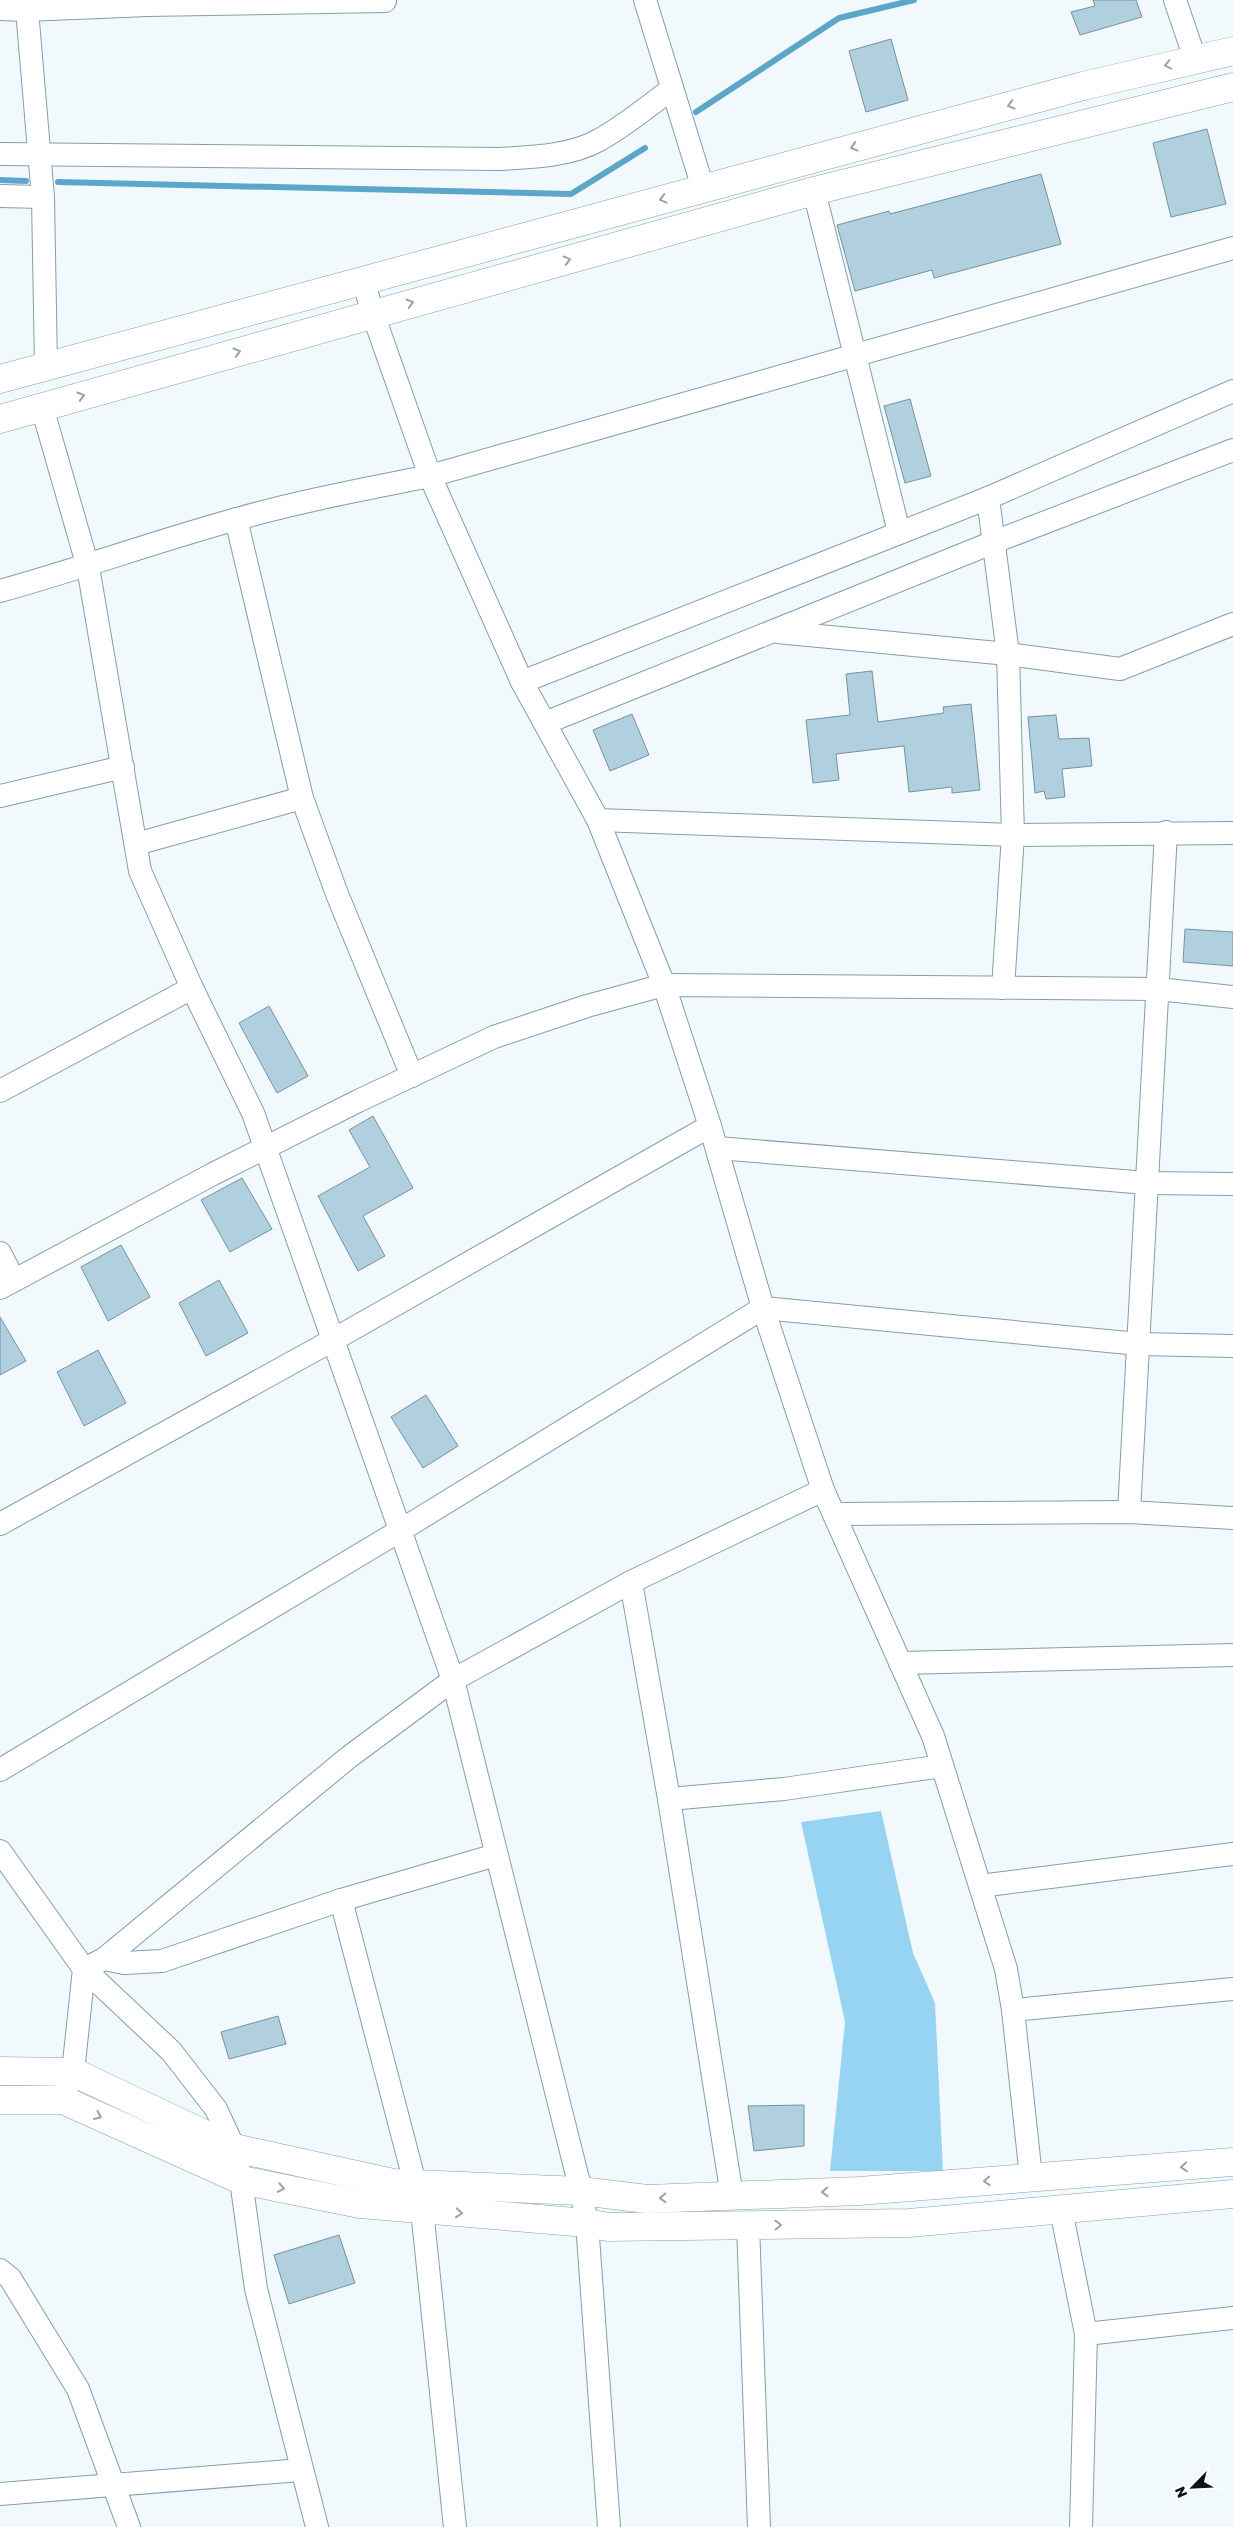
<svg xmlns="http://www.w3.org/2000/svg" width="1233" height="2527" font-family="'Golos Text',sans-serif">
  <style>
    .green { fill: #97d4f3 }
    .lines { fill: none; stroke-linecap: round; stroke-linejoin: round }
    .stream { stroke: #5ca6c9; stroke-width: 6 }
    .building { fill: #b0cfdf; stroke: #7592a1 }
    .minor-casing { stroke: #819fae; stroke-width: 24 }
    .tertiary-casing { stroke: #819fae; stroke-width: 29 }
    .secondary-casing { stroke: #819fae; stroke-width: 29 }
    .minor { stroke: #fff; stroke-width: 22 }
    .tertiary { stroke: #fff; stroke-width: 28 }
    .secondary { stroke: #fff; stroke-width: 28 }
    .oneway { stroke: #9da1a3 }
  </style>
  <rect width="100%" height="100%" fill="#f2f9fc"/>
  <path class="green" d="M881 1811 913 1953 935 2003 943 2171H830L845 2022 801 1822Z"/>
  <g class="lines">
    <g class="stream">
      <path d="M696 112 839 18 914 0"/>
      <path d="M0 180 26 181"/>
      <path d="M58 182 571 194 645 148"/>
    </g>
  </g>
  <g class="building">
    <path d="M1093 0H1136L1142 17 1080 35 1071 12 1095 6Z"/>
    <path d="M891 39 908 100 866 112 849 51Z"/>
    <path d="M1207 129 1226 204 1171 217 1153 143Z"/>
    <path d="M1041 174 1061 244 934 278 932 270 855 291 837 225 889 211 890 214Z"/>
    <path d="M910 399 931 476 905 483 884 406Z"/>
    <path d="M872 671 878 722 944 713 943 707 971 704 980 790 952 793V787L909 792 904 746 836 754 839 780 813 783 806 720 850 715 846 674Z"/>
    <path d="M632 714 649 755 610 771 593 730Z"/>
    <path d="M1056 715 1059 739 1089 738 1092 766 1062 769 1065 797 1046 799 1044 791 1035 793 1028 717Z"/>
    <path d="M1185 929 1233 932V966L1183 962Z"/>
    <path d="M269 1006 308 1076 277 1093 239 1023Z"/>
    <path d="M373 1116 413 1188 363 1216 385 1256 358 1271 318 1196 370 1167 349 1130Z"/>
    <path d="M242 1178 272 1229 230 1252 201 1200Z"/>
    <path d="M121 1245 150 1297 108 1321 81 1267Z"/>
    <path d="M219 1280 248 1333 206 1356 179 1303Z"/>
    <path d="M0 1317 26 1361 0 1375Z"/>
    <path d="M98 1350 126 1403 84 1426 57 1372Z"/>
    <path d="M426 1395 458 1446 423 1468 391 1417Z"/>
    <path d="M278 2016 286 2044 229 2059 221 2032Z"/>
    <path d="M804 2105V2146L754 2151 748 2106Z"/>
    <path d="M339 2235 355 2283 289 2304 274 2255Z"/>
  </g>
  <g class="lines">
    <g class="minor-casing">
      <g id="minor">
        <path d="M645 0 703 188"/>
        <path d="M1175 0 1195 59"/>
        <path d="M147 5 385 1"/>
        <path d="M0 9 27 10 147 5V0"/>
        <path d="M27 10 43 197 46 366"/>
        <path d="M0 154 500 159C532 157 571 156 599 140 625 126 648 106 672 89"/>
        <path d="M814 191 899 532"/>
        <path d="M0 196 43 197"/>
        <path d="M363 280 373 314 430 476 522 682 598 820 664 985 710 1126 763 1308 823 1490 933 1736 1006 1969 1013 2010 1031 2177"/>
        <path d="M42 407 88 567 140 871 192 988 253 1113 453 1680 581 2191 587 2223 609 2527"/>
        <path d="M988 498 1008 654 1013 835 1003 988"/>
        <path d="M236 519 302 798 337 894 412 1076"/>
        <path d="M0 591C79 569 157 541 237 519 300 501 365 489 430 476L1233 248"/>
        <path d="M777 632 1008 654 1120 669 1233 624"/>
        <path d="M522 682 988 498 1233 391"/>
        <path d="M545 723 994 542 1233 450"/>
        <path d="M0 796 123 767"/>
        <path d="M598 820 1013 835 1233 833"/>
        <path d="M136 844 302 798"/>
        <path d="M0 1091 192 988"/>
        <path d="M717 1148 1147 1183 1233 1184"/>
        <path d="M0 1253 14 1280"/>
        <path d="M0 1288 213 1174 358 1101 494 1037 587 1006 664 985 1158 989 1233 997"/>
        <path d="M1129 1512 1166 832"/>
        <path d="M834 1514 1129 1512 1233 1518"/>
        <path d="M0 1524 333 1340 710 1126"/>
        <path d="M631 1582 669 1799 732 2196"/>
        <path d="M900 1663 1233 1655"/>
        <path d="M0 1770 401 1530 763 1308 1139 1344 1233 1346"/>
        <path d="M669 1799 784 1789 942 1766"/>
        <path d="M0 1851 84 1969 73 2072 63 2100"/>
        <path d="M980 1886 1233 1854"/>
        <path d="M341 1900 422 2210 455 2527"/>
        <path d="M104 1959 124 1963 162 1961 341 1900 496 1855"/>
        <path d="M1013 2010 1233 1989"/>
        <path d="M1061 2210 1086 2334 1081 2527"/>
        <path d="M748 2225 759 2527"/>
        <path d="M0 2270 10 2278 78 2389 129 2527"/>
        <path d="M1086 2334 1233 2318"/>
        <path d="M0 2494 301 2470"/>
        <path d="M317 2527 256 2289 241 2180 234 2148 216 2109 171 2051 84 1969 104 1959 349 1757 453 1680 631 1582 823 1490"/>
      </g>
    </g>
    <g class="tertiary-casing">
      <g id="tertiary">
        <path d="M0 2071 73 2072 234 2148 393 2183 581 2191 647 2199 859 2191 1233 2162"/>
        <path d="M0 2100H63L241 2180 360 2204 587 2223 608 2227 909 2223 1233 2194"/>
      </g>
    </g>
    <g class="secondary-casing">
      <g id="secondary">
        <path d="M0 379 1083 86 1233 51"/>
        <path d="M0 419 814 191 1233 87"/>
      </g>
    </g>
    <use href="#minor" class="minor"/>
    <use href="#tertiary" class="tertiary"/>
    <use href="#secondary" class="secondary"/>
  </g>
  <defs><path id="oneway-chevron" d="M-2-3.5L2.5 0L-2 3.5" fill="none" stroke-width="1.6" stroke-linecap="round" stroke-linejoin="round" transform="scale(1.25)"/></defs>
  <g class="oneway">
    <use href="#oneway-chevron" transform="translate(1168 65) rotate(167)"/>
    <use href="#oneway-chevron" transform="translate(1011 105) rotate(165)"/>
    <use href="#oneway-chevron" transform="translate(854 147) rotate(165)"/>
    <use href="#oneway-chevron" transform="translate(663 199) rotate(165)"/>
    <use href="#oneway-chevron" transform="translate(567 260) rotate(-15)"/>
    <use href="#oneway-chevron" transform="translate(410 303) rotate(-16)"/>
    <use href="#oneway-chevron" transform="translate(237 352) rotate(-16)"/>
    <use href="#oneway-chevron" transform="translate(81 396) rotate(-16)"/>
    <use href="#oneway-chevron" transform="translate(98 2116) rotate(24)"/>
    <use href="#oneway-chevron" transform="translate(1184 2167) rotate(175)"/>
    <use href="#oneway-chevron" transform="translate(987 2181) rotate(176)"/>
    <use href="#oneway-chevron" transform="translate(281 2188) rotate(11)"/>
    <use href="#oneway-chevron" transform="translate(825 2192) rotate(178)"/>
    <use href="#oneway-chevron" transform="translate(663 2198) rotate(178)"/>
    <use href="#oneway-chevron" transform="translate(459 2213) rotate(5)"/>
    <use href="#oneway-chevron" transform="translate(778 2225) rotate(-1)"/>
  </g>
  <g transform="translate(1193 2487) rotate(246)" stroke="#ffffff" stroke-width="4" paint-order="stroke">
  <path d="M0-4L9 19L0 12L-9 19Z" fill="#09141a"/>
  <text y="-8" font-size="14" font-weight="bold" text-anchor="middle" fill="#09141a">N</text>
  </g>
</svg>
